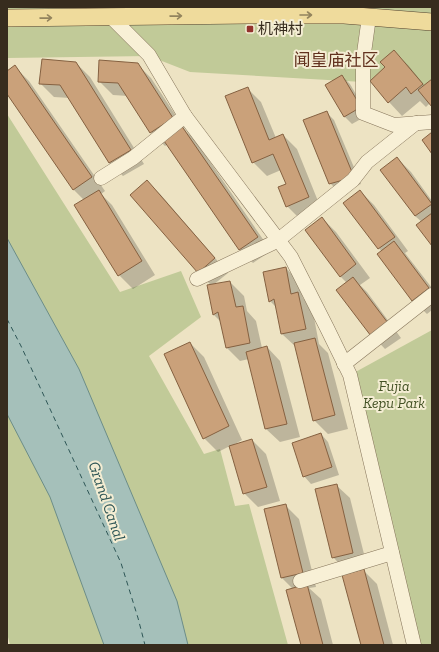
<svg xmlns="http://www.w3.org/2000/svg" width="439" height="652" font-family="'Zilla Slab','Noto Sans SC',serif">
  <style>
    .green { fill: #c1ca98 }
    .water { fill: #a5c0ba; stroke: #6c8d88 }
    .shadow { fill: #0003 }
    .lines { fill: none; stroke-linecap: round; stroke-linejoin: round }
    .ferry { stroke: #2e5656; stroke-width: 1; stroke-dasharray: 5 4; stroke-linecap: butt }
    .building { fill: #caa17a; stroke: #856141 }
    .minor-casing { stroke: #86755b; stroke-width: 15 }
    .major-casing { stroke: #54432f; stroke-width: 18 }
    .minor { stroke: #f8f0d6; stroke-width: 14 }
    .major { stroke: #efdb9c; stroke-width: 17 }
    .oneway { stroke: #93845d }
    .poi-dot { fill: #93332c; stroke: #f4edd3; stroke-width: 1.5 }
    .labels { text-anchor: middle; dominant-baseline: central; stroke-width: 4; stroke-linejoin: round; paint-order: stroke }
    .poi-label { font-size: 15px; fill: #372c1e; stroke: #f4edd3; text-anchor: start }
    .park-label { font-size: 15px; font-style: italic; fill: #445225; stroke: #f4edd3 }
    .water-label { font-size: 16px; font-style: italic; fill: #2e5656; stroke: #f4edd3 }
    .quarter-label { font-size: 17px; fill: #62321f; stroke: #f4edd3 }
  </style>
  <rect width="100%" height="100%" fill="#ede3c3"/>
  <g class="green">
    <path d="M7 7H432V86L190 72 149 56 7 58Z"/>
    <path d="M7 114 120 292 181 271 201 317 149 356 204 454 220 449 235 506 249 504 288 645H10L7 633Z"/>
    <path d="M432 330V645H414L350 375Z"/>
  </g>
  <path class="water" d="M7 238 79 369 177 601 188 645H104L50 497 7 414Z"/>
  <g class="shadow">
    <path d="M394 52 408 65 425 86 432 80V106L430 103 426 107 420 101 402 116 389 102 387 68Z"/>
    <path d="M76 63 90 77 144 164 123 176 109 163 70 98 54 97 40 83Z"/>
    <path d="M137 64 151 78 186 131 195 140 271 251 253 263 239 249 168 144 165 146 151 132 128 96 113 95 99 81Z"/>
    <path d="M15 67 29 81 105 191 101 194 112 205 155 275 133 289 119 275 84 200 74 190 7 92V73Z"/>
    <path d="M342 76 350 84 368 115 352 124 345 117 326 86Z"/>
    <path d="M247 88 261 102 276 138 283 135 297 149 322 211 301 220 287 206V184L281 170 267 176 253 162Z"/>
    <path d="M326 112 334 120 361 184 338 191 330 183Z"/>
    <path d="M397 158 411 172 432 201V244L422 222 415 216 381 170Z"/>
    <path d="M147 182 161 195 228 273 213 285 230 282 244 296 247 311 256 321 262 348 267 347 280 361 300 437 280 442 266 429 249 359 240 361 226 347 221 322 214 315 209 286H212L198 273Z"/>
    <path d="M360 191 374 205 408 251 405 253 432 288V310L427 314 413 300 382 252 344 203Z"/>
    <path d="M322 218 336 232 370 278 360 285 367 292 401 338 385 349 372 335 347 283 340 276Z"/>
    <path d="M286 268 299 282 303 298 312 307 319 344 328 353 348 429 328 434 314 420 296 347 282 334 277 308 270 301Z"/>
    <path d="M190 343 204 357 242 440 235 444 236 445 252 440 266 454 280 501 258 507 244 493 230 446 218 452 204 438Z"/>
    <path d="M321 434 328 442 339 475 311 484 304 476Z"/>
    <path d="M336 485 350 498 367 566 346 571 333 557Z"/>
    <path d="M285 505 299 519 316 587 309 588 321 599 333 645H302L293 589 282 578Z"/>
    <path d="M363 570 377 584 393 645H362Z"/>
  </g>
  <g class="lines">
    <path class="ferry" d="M7 319 21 346 121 563 138 618 145 645"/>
  </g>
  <g class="building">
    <path d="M394 50 423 84 411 94 406 87 388 103 370 81 385 67 380 62Z"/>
    <path d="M42 59 76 62 131 150 109 163 60 85 39 84Z"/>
    <path d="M99 60 138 63 173 118 150 133 118 83 98 82Z"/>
    <path d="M15 65 92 177 73 190 7 94V71Z"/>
    <path d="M342 75 361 107 344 117 325 85Z"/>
    <path d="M432 79V107L418 90Z"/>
    <path d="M248 87 269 140 283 134 309 197 286 207 278 187 286 184 273 154 252 163 225 96Z"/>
    <path d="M327 111 354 177 329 184 303 120Z"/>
    <path d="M181 125 258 237 239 250 162 138Z"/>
    <path d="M432 132V154L422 140Z"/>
    <path d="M397 157 432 204 415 216 380 170Z"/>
    <path d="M147 180 215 258 198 273 130 195Z"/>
    <path d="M99 190 142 261 118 276 74 205Z"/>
    <path d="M360 190 395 237 378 249 343 203Z"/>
    <path d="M432 213V246L416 225Z"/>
    <path d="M322 217 356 264 340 277 305 230Z"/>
    <path d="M394 241 429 288 412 301 377 254Z"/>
    <path d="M286 267 291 294 298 292 306 329 281 334 274 299 269 302 263 272Z"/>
    <path d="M353 277 388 323 371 336 336 290Z"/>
    <path d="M230 281 236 307 243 306 250 343 226 348 218 312 213 315 207 285Z"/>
    <path d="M315 338 335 415 313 421 294 343Z"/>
    <path d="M190 342 229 426 203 439 164 354Z"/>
    <path d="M267 346 287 424 265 429 246 352Z"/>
    <path d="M321 433 332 467 303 477 292 443Z"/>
    <path d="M252 439 267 487 243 494 229 446Z"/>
    <path d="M337 484 353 553 332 558 315 489Z"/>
    <path d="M286 504 303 573 281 578 264 509Z"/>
    <path d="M364 569 384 645H361L342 575Z"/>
    <path d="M307 584 323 645H301L286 590Z"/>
  </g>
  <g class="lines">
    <g class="minor-casing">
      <g id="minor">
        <path d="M110 16 149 55 185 116 291 257 327 328 350 375 414 645"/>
        <path d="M369 17 363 60V113L394 125 432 122"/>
        <path d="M101 178 133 158 185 116"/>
        <path d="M197 279 277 241 353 180 367 162 416 123"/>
        <path d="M344 364 432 295"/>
        <path d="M300 581 392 553"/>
      </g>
    </g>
    <g class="major-casing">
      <path id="major" d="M7 18 248 15H344L432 22"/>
    </g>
    <use href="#minor" class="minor"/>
    <use href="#major" class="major"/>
  </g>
  <defs><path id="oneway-shaft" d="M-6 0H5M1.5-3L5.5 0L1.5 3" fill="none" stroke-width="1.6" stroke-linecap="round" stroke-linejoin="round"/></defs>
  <g class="oneway">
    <use href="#oneway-shaft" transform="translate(306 15)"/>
    <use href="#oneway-shaft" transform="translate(176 16) rotate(-1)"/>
    <use href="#oneway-shaft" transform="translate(46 18) rotate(-1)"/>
  </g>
  <rect class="poi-dot" x="246" y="25" width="8" height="8" rx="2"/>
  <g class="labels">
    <g class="poi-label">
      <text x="258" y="29">机神村</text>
    </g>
    <g class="park-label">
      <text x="394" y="386">Fujia<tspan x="394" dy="17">Kepu Park</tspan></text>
    </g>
    <g class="water-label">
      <text transform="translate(107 501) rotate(71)">Grand Canal</text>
    </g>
    <g class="quarter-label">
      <text x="336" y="60">闻皇庙社区</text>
    </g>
  </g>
  <rect width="439" height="652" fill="none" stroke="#372c1e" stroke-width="16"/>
</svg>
